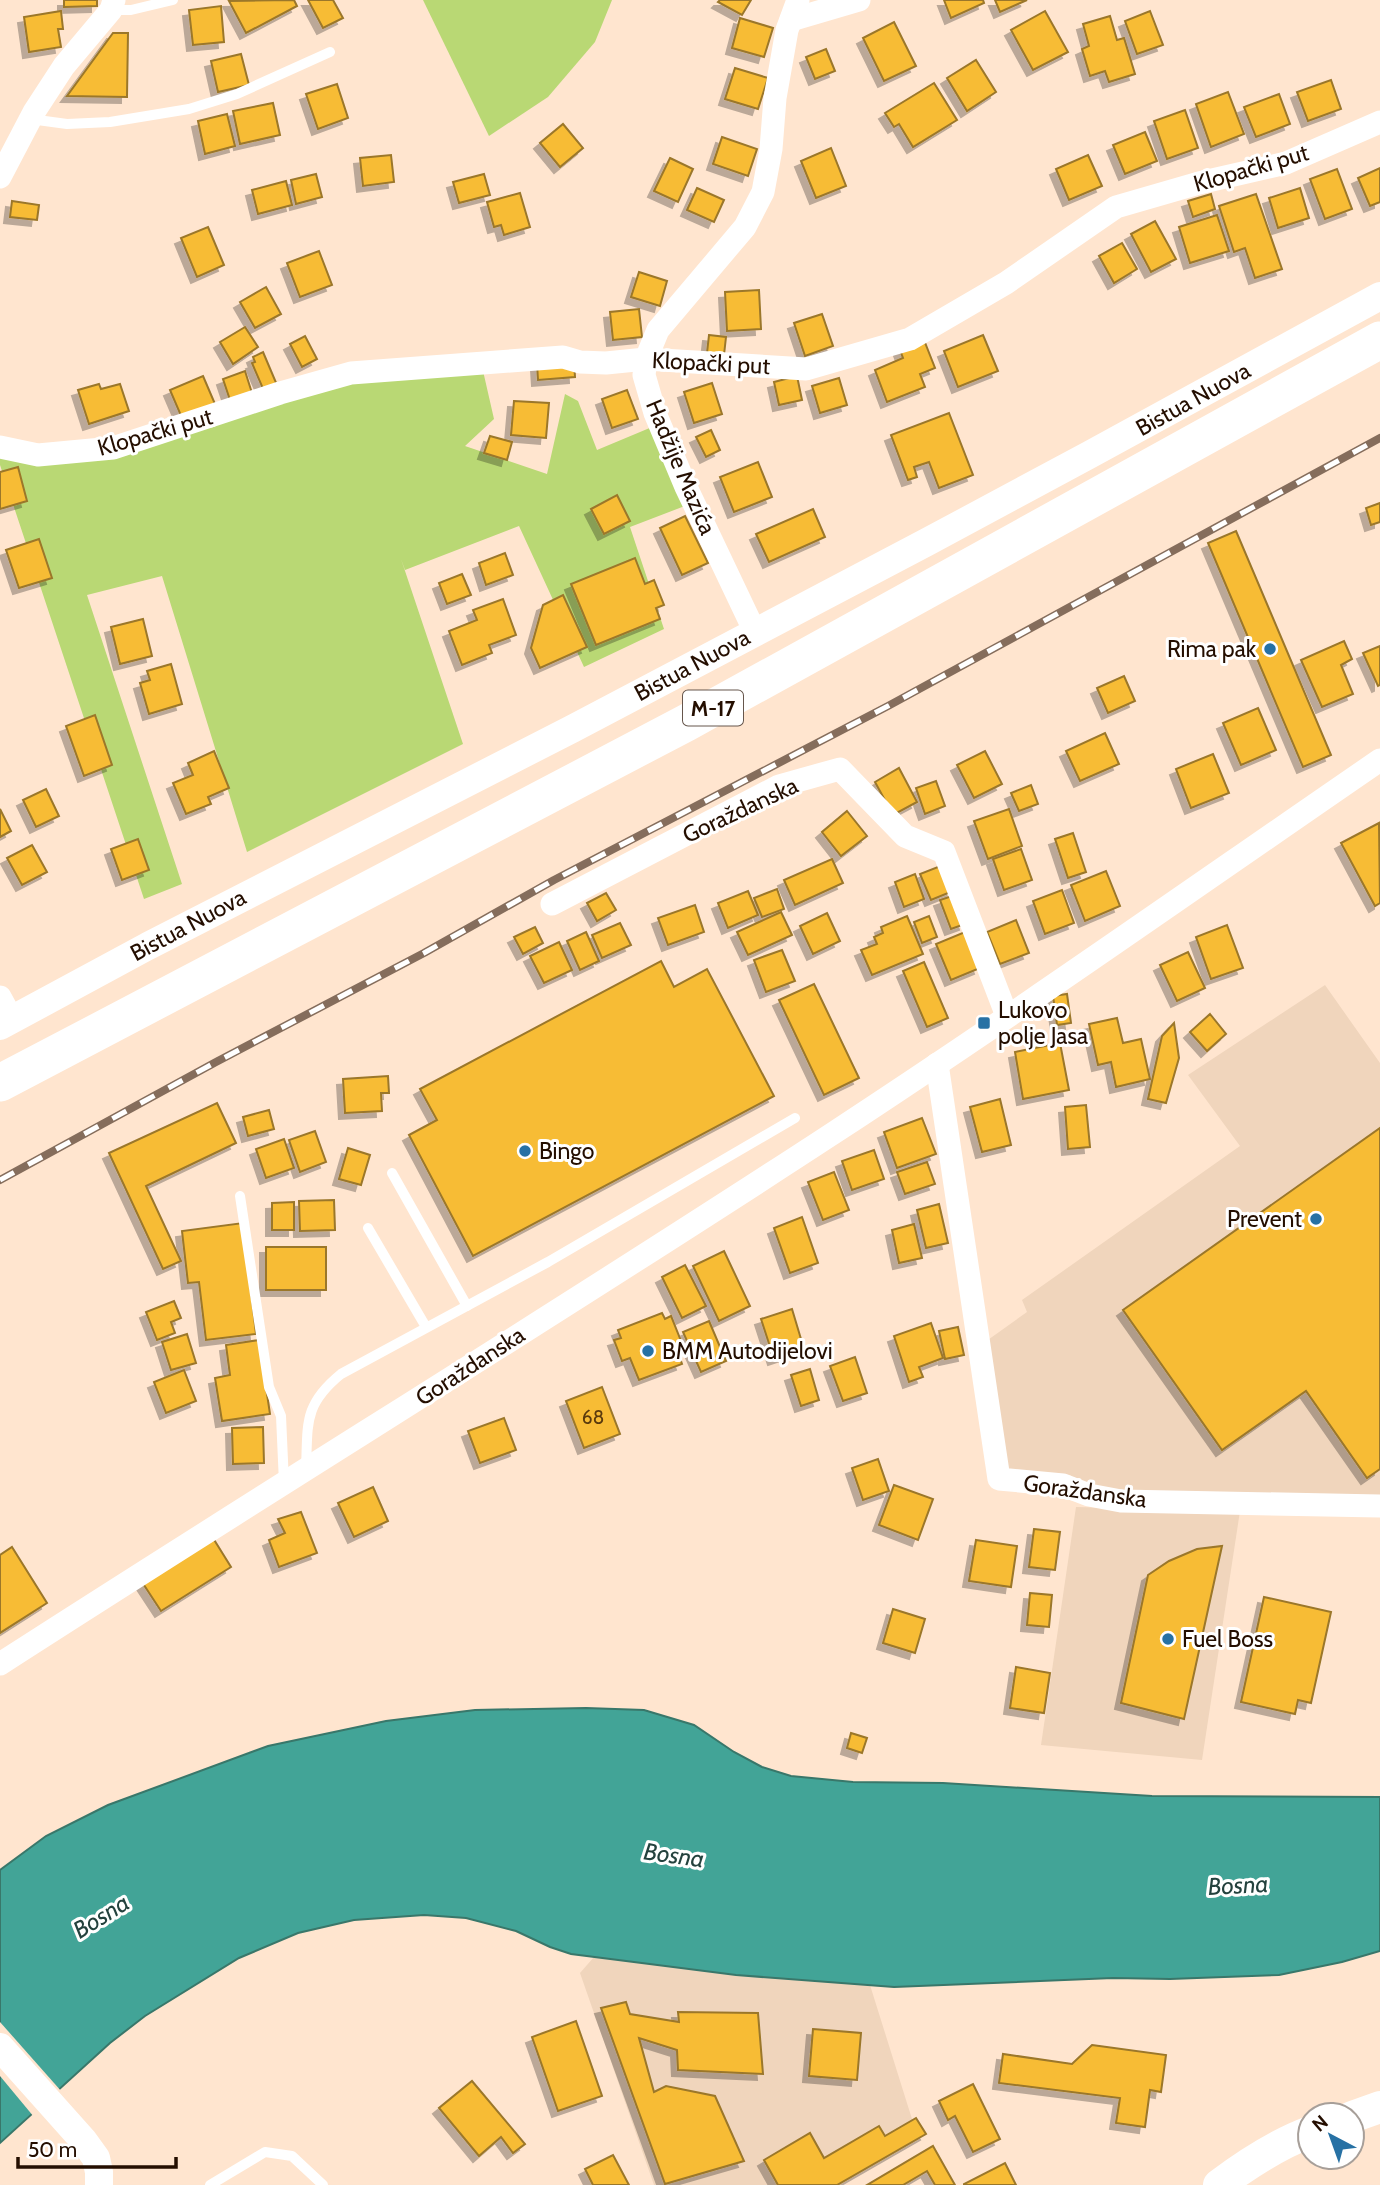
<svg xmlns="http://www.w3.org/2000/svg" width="1380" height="2185" font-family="Cabin,sans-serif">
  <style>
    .built { fill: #f0d5bc }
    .green { fill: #b9d874 }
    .water { fill: #42a497; stroke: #39776a; stroke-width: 2 }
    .pier { fill: #ffe5cf }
    .building { fill: #f7bc35; stroke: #9b772a; stroke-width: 2; filter: url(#shadow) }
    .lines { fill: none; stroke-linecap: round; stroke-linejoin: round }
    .service { stroke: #fff; stroke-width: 10 }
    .minor { stroke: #fff; stroke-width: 23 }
    .tertiary { stroke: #fff; stroke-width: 28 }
    .secondary { stroke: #fff; stroke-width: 32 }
    .trunk { stroke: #fff; stroke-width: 37 }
    .rail-casing { stroke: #856d5c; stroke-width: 8 }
    .rail { stroke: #fff; stroke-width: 5; stroke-dasharray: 16; stroke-linecap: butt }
    .poi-dot { fill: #2771a4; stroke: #fff; stroke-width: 2.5 }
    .labels { text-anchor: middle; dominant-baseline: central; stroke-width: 6; stroke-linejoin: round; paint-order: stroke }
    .number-label { font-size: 19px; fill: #593a0d }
    .shield { fill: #fff; stroke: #66564c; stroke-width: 2 }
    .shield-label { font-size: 21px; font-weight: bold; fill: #240e00 }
    .street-label { font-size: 23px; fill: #240e00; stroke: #fff }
    .poi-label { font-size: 23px; fill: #240e00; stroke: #fff; text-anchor: start }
    .water-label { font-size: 24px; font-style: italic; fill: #24423e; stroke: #fff }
  </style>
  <defs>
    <filter id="shadow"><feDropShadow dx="-6" dy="6" stdDeviation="0" flood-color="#0004"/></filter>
  </defs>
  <rect width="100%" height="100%" fill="#ffe5cf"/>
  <g class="built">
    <path d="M1325 985 1380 1063V1495L1128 1494 1085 1488 1070 1475 1003 1471 985 1342 1027 1312 1022 1300 1240 1146 1188 1075Z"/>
    <path d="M1076 1507 1240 1511 1202 1760 1041 1745Z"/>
    <path d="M594 1957 736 1975 870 1985 917 2135 832 2185H654L580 1973Z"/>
  </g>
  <g class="green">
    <path d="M423 0H612L595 42 548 97 489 136Z"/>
    <path d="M481 362 494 419 465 446 547 474 565 394 578 401 597 450 652 427 690 504 630 527 664 629 584 667 519 526 405 570 401 559 463 744 247 852 162 576 87 595 182 884 144 899 0 465V457L37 462 342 384Z"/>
  </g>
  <path class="water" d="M586 1708 644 1710 694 1725 734 1752 762 1767 791 1776 853 1782 943 1783 1152 1796 1380 1797V1951L1342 1962 1279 1975 1170 1979 1113 1978 894 1987 736 1975 571 1954 550 1947 516 1931 466 1918 424 1915 354 1920 298 1933 239 1958 145 2016 110 2043 0 2143V1870L46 1836 108 1805 268 1746 386 1721 475 1710Z"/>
  <path class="pier" d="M0 2022 62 2092 34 2117 0 2076Z"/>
  <g class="building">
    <path d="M64 0H97V6L64 7Z"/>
    <path d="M294 0 297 6 246 33 229 1Z"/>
    <path d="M308 0H333L343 18 323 28Z"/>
    <path d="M720 0H751L742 15 718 2Z"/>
    <path d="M944 0H983L984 3 951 18Z"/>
    <path d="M995 0H1027L1000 12Z"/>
    <path d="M221 6 224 42 193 45 189 10Z"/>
    <path d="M61 11 63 29H58L61 47 29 52 24 17Z"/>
    <path d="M1045 11 1068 52 1033 70 1011 30Z"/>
    <path d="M1150 11 1163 45 1137 54 1125 21Z"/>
    <path d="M1110 16 1117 40 1124 38 1135 74 1109 82 1105 71 1090 76 1082 49 1089 46 1083 24Z"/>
    <path d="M740 18 773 28 764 57 732 48Z"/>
    <path d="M894 22 916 66 884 81 863 38Z"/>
    <path d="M113 33H128L127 97 67 96Z"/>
    <path d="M826 49 835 71 815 79 806 57Z"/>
    <path d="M241 54 249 85 218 92 211 61Z"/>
    <path d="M976 60 996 92 967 111 947 78Z"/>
    <path d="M735 68 768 78 758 109 725 99Z"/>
    <path d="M1331 80 1341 109 1308 121 1297 92Z"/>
    <path d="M934 83 957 120 913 147 899 124 894 127 885 113Z"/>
    <path d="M337 84 348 118 318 129 306 94Z"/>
    <path d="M1228 92 1244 134 1211 147 1196 104Z"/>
    <path d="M1279 94 1290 124 1256 137 1244 107Z"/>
    <path d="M273 103 280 135 240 144 233 111Z"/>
    <path d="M1185 110 1198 148 1167 159 1154 121Z"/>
    <path d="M227 114 235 146 205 154 198 121Z"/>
    <path d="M563 124 583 148 560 167 540 143Z"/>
    <path d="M1145 132 1157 161 1125 174 1113 145Z"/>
    <path d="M722 137 757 149 748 176 713 164Z"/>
    <path d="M831 148 846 186 816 198 801 161Z"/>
    <path d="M391 155 394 182 363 186 360 158Z"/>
    <path d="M1088 155 1102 186 1069 200 1056 169Z"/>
    <path d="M670 158 693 169 678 202 654 191Z"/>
    <path d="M1380 168V202L1370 206 1358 178Z"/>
    <path d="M1337 169 1352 209 1325 219 1310 179Z"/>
    <path d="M316 174 322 197 296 204 291 180Z"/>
    <path d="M484 174 490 195 459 203 453 182Z"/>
    <path d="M286 181 292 205 258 214 252 190Z"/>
    <path d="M697 188 724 200 714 222 687 210Z"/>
    <path d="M1300 188 1309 218 1278 228 1269 198Z"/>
    <path d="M520 193 530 227 504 235 501 225 494 227 487 202Z"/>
    <path d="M1211 194 1215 209 1193 217 1188 201Z"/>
    <path d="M1256 194 1282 269 1255 278 1245 248 1234 252 1219 206Z"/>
    <path d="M12 201 39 205 37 220 10 217Z"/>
    <path d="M1217 215 1229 251 1190 263 1179 227Z"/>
    <path d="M1155 221 1176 259 1151 272 1131 234Z"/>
    <path d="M208 227 224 265 197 277 181 238Z"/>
    <path d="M1122 243 1137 269 1114 283 1099 256Z"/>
    <path d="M319 251 332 285 300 297 287 263Z"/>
    <path d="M639 272 667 281 660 306 631 297Z"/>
    <path d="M266 287 281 314 255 328 240 302Z"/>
    <path d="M759 290 761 329 727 331 725 292Z"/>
    <path d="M639 309 642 337 613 340 610 312Z"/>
    <path d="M822 314 833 346 805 356 794 323Z"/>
    <path d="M245 327 258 347 233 364 220 342Z"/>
    <path d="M709 335 726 337 724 355 707 353Z"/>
    <path d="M983 335 998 371 958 387 944 351Z"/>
    <path d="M305 336 317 359 302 367 290 344Z"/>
    <path d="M924 340 935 368 920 374 925 387 887 402 875 370 903 358 900 350Z"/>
    <path d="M263 352 277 385 264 391 252 363 255 362 253 357Z"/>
    <path d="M574 361 575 377 538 380 537 364Z"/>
    <path d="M245 371 252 393 230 400 223 379Z"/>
    <path d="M203 376 215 404 182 418 170 390Z"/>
    <path d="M797 376 802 400 779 405 774 382Z"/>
    <path d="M839 378 847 405 820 413 812 386Z"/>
    <path d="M712 383 722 414 694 423 684 392Z"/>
    <path d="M99 384 101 389 120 384 129 411 89 424 78 390Z"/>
    <path d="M627 390 638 419 612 428 602 399Z"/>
    <path d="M514 401 549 403 546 438 511 435Z"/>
    <path d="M949 413 973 475 939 488 929 462 914 467 917 477 908 480 891 435Z"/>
    <path d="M711 430 720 450 706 457 696 437Z"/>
    <path d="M490 436 512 442 507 460 484 453Z"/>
    <path d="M758 462 772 497 734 512 720 477Z"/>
    <path d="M18 467 27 501 0 509V472Z"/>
    <path d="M617 495 630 521 604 534 591 509Z"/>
    <path d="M1380 503V522L1371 525 1366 508Z"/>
    <path d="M813 509 825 537 769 562 756 534Z"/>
    <path d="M685 516 708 563 682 575 660 528Z"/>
    <path d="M1236 531 1331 755 1303 767 1208 543Z"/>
    <path d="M39 539 52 578 19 588 6 550Z"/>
    <path d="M505 553 513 575 486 585 479 563Z"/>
    <path d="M635 558 645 584 654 580 664 605 656 608 660 619 596 645 571 584Z"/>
    <path d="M462 574 471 595 447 604 439 583Z"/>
    <path d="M563 595 587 647 540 668 531 648 543 605Z"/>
    <path d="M503 599 516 635 489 645 492 653 462 665 449 631 477 620 473 610Z"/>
    <path d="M143 619 152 656 120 664 111 627Z"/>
    <path d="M1344 641 1352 659 1341 665 1353 694 1322 707 1301 660Z"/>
    <path d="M1380 646V685L1378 686 1363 653Z"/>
    <path d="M171 664 182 704 149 714 140 683 150 680 147 671Z"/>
    <path d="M1124 676 1135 701 1108 713 1097 688Z"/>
    <path d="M1258 708 1276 750 1241 765 1223 723Z"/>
    <path d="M95 715 112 765 84 776 66 726Z"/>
    <path d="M1105 733 1119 764 1080 781 1066 751Z"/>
    <path d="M214 751 229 788 208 797 211 804 186 814 173 783 193 775 188 763Z"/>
    <path d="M985 751 1002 784 974 798 957 765Z"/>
    <path d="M1213 754 1229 793 1191 808 1176 769Z"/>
    <path d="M899 768 917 802 893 815 875 782Z"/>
    <path d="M936 781 945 806 925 814 916 788Z"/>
    <path d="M1031 785 1038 804 1019 811 1011 793Z"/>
    <path d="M46 789 59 816 36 827 23 800Z"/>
    <path d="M0 809 11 831 0 837Z"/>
    <path d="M1009 809 1022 846 988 859 974 821Z"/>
    <path d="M847 811 867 836 841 856 822 832Z"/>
    <path d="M1379 823 1380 903 1375 906 1341 843Z"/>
    <path d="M1073 833 1086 872 1068 878 1055 839Z"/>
    <path d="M138 839 149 870 122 880 111 849Z"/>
    <path d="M32 845 47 872 22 885 7 858Z"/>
    <path d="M1021 849 1032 880 1004 890 993 859Z"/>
    <path d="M832 859 843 883 795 905 784 880Z"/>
    <path d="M943 865 953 891 931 900 920 874Z"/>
    <path d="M1106 871 1120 906 1085 921 1071 885Z"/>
    <path d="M915 874 924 899 904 907 895 882Z"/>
    <path d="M777 889 784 909 762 917 754 898Z"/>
    <path d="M1062 890 1074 923 1045 934 1033 901Z"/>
    <path d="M748 891 758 915 728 928 718 903Z"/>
    <path d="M606 893 616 910 597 921 587 903Z"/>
    <path d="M955 895 965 924 951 929 940 900Z"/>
    <path d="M695 905 704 932 668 945 658 918Z"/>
    <path d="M781 912 792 935 748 955 737 932Z"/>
    <path d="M827 913 840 941 813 954 800 926Z"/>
    <path d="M907 916 923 954 872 975 861 950 877 944 874 937 883 933 881 927Z"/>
    <path d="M929 916 937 937 922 943 914 922Z"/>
    <path d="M1016 920 1029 953 1000 964 987 932Z"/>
    <path d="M620 923 631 945 602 958 592 935Z"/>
    <path d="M1227 925 1243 968 1211 979 1196 937Z"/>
    <path d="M535 927 543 943 523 954 514 937Z"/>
    <path d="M586 932 599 961 580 970 567 941Z"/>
    <path d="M965 932 980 968 951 980 936 944Z"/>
    <path d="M559 942 572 970 544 983 530 956Z"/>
    <path d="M782 950 795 981 766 992 754 960Z"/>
    <path d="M1188 952 1205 988 1177 1001 1160 965Z"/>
    <path d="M661 961 674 987 707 969 774 1096 473 1256 409 1135 437 1120 420 1089Z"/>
    <path d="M924 962 948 1018 927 1027 903 971Z"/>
    <path d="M814 984 859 1078 824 1095 779 1000Z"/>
    <path d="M1067 994 1071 1023 1057 1025 1053 996Z"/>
    <path d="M1210 1014 1226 1034 1207 1051 1190 1032Z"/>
    <path d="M1117 1018 1123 1043 1141 1039 1150 1079 1116 1087 1111 1062 1098 1065 1089 1024Z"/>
    <path d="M1174 1023 1179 1058 1166 1103 1148 1099 1162 1036Z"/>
    <path d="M1060 1043 1069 1090 1023 1099 1015 1052Z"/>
    <path d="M388 1076 389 1093H381L382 1111 345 1113 343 1079Z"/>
    <path d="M1000 1099 1011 1145 982 1152 970 1107Z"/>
    <path d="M217 1103 236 1143 146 1186 181 1261 163 1269 109 1153Z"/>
    <path d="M1086 1105 1090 1147 1068 1149 1065 1107Z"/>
    <path d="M269 1110 274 1129 248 1136 243 1117Z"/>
    <path d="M922 1118 936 1154 897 1168 884 1132Z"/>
    <path d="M1380 1128V1469L1367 1478 1306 1391 1222 1450 1123 1310Z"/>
    <path d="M315 1131 326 1162 300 1172 289 1140Z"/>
    <path d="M284 1139 294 1168 266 1178 256 1149Z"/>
    <path d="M348 1148 370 1155 361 1185 339 1179Z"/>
    <path d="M874 1150 884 1179 852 1190 842 1161Z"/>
    <path d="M927 1162 935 1184 905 1194 897 1172Z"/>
    <path d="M834 1172 849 1210 823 1220 808 1182Z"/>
    <path d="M334 1200 335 1230 300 1231 299 1201Z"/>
    <path d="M294 1202V1230H272V1203Z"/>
    <path d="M939 1204 948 1243 926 1248 917 1210Z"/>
    <path d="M802 1217 818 1263 790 1273 774 1228Z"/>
    <path d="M243 1223 256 1334 206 1340 199 1282 188 1283 182 1231Z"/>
    <path d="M914 1224 922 1258 899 1263 892 1230Z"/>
    <rect x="266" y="1247" width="60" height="43"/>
    <path d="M724 1251 750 1306 719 1321 693 1266Z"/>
    <path d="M685 1265 706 1306 682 1318 662 1277Z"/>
    <path d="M174 1301 181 1318 171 1322 175 1333 157 1340 146 1312Z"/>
    <path d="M792 1309 804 1349 774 1359 761 1319Z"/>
    <path d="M662 1313 665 1319 671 1316 681 1341 675 1344 682 1364 639 1380 630 1358 622 1361 614 1340 621 1338 618 1330Z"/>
    <path d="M709 1321 726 1361 701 1372 683 1332Z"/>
    <path d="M931 1323 943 1358 919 1367 923 1377 909 1382 894 1336Z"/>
    <path d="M958 1327 964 1355 945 1359 939 1331Z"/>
    <path d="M187 1334 196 1363 171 1370 162 1342Z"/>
    <path d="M259 1340 270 1414 222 1421 215 1378 230 1375 226 1345Z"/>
    <path d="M855 1357 867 1393 843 1401 830 1366Z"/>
    <path d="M810 1369 819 1400 801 1406 791 1375Z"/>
    <path d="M184 1370 196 1401 166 1413 154 1382Z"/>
    <path d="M602 1387 620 1434 584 1448 566 1401Z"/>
    <path d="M504 1418 516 1450 480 1463 468 1431Z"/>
    <path d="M263 1427 264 1463 233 1464 232 1428Z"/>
    <path d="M878 1459 889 1491 863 1500 852 1468Z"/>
    <path d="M894 1485 933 1499 918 1540 879 1525Z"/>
    <path d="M373 1487 388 1521 354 1537 338 1503Z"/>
    <path d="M301 1512 317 1553 279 1567 269 1540 285 1533 278 1519Z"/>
    <path d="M1034 1529 1060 1532 1055 1570 1029 1567Z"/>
    <path d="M213 1538 231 1567 161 1611 142 1582Z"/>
    <path d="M976 1540 1017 1546 1011 1587 969 1581Z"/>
    <path d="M1222 1546 1184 1719 1121 1703 1148 1575 1169 1561 1197 1549Z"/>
    <path d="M12 1547 47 1603 0 1633V1555Z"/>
    <path d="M1030 1593 1052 1595 1049 1627 1027 1625Z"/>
    <path d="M1264 1597 1331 1612 1311 1703 1298 1700 1295 1714 1241 1702Z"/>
    <path d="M893 1609 925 1619 915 1653 883 1643Z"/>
    <path d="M1016 1667 1050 1673 1044 1713 1010 1708Z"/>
    <path d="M851 1733 867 1738 862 1753 847 1748Z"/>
    <path d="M626 2002 630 2014 679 2022 678 2012 758 2013 763 2074 678 2070 677 2050 639 2038 654 2092 666 2086 715 2096 744 2161 665 2184 601 2008Z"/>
    <path d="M576 2021 602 2096 558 2111 532 2037Z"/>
    <path d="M813 2029 861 2033 857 2080 809 2076Z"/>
    <path d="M1092 2045 1166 2055 1161 2092 1150 2090 1145 2127 1116 2123 1120 2098 999 2083 1003 2054 1072 2064Z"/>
    <path d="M472 2081 525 2144 513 2153 501 2137 479 2156 439 2108Z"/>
    <path d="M973 2084 1000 2139 973 2152 955 2116 948 2120 939 2101Z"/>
    <path d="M916 2118 926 2134 837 2185H778L764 2160 810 2133 824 2158 879 2126 885 2136Z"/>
    <path d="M933 2146 955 2185H935L927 2171 903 2185H867Z"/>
    <path d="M613 2155 629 2185H593L585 2169Z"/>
    <path d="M1005 2163 1016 2185H964V2184Z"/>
  </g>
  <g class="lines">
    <g class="service">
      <path d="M111 10H131L173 0"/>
      <path d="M30 119 67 124 110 122 189 109 237 94 330 52"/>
      <path d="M392 1173 467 1306"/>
      <path d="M240 1196 269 1387 281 1416 284 1483"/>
      <path d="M368 1228 426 1327"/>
      <path d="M306 1469C308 1424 303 1405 341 1374L548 1262 795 1118"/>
      <path d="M210 2185 265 2152 292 2156 323 2185"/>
    </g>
    <g class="minor">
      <path d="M791 20 859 0"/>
      <path d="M0 177 34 112 64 66 111 10 114 0"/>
      <path d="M0 447 38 455 113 448 280 393 351 373 563 357 580 362 606 363 646 359 806 369 910 339 1006 283 1116 207 1199 183 1286 163 1380 122"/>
      <path d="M755 632 686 487 655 413 644 375 646 359 658 330 745 227 763 192 771 149 775 98 787 30 798 0"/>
      <path d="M552 904 779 786 840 769 905 836 944 852 1007 1016"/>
      <path d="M0 997 12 1019"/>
      <path d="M937 1064 999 1479 1063 1485 1089 1495 1121 1501 1380 1506"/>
      <path d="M0 1664C276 1486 557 1314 832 1134 1017 1013 1198 885 1380 760"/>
    </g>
    <g class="tertiary">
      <path d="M0 1026 148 946 572 729 927 542 1089 455 1380 296"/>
      <path d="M0 2047 83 2140 96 2158 99 2172V2185"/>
    </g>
    <g class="secondary">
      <path d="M1352 2117 1380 2107"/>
      <path d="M1219 2185C1247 2164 1278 2144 1310 2132"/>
    </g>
    <path class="trunk" d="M0 1083 686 723 1380 340"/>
    <g class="rail-casing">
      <path id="rail" d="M0 1180 216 1062 424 953 554 880 888 706 1380 438"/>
    </g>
    <use href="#rail" class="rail"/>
  </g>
  <g class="poi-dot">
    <circle cx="1270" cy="649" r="7"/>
    <rect x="977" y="1016" width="14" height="14" rx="3.5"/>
    <circle cx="525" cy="1151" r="7"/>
    <circle cx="1316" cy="1219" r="7"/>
    <circle cx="648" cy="1351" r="7"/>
    <circle cx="1168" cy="1639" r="7"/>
  </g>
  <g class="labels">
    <g class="number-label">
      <text x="593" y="1417">68</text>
    </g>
    <rect class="shield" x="683" y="690.5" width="60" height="35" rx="5"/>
    <g class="shield-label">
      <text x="713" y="708">M-17</text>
    </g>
    <g class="street-label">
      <text transform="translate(1251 168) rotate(-16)">Klopački put</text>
      <text transform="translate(711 363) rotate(3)">Klopački put</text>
      <text transform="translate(1193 399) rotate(-29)">Bistua Nuova</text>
      <text transform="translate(155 432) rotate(-16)">Klopački put</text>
      <text transform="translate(681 467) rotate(67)">Hadžije Mazića</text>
      <text transform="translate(692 665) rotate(-28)">Bistua Nuova</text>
      <text transform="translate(740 810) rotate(-25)">Goraždanska</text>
      <text transform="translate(188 925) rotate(-28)">Bistua Nuova</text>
      <text transform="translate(470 1366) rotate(-33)">Goraždanska</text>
      <text transform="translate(1085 1491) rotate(8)">Goraždanska</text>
    </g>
    <g class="poi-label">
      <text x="1256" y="649" text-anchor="end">Rima pak</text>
      <text x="998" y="1010">Lukovo<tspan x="998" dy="26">polje Jasa</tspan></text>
      <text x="539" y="1151">Bingo</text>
      <text x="1302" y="1219" text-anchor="end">Prevent</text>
      <text x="662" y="1351">BMM Autodijelovi</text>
      <text x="1182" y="1639">Fuel Boss</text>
    </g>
    <g class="water-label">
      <text transform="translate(674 1855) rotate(8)">Bosna</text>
      <text transform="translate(1238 1885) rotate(-3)">Bosna</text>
      <text transform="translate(101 1916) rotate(-32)">Bosna</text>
    </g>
  </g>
  <g transform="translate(1331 2136) rotate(319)"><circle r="33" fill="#ffffff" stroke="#a79f99" stroke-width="2"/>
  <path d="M0-5L12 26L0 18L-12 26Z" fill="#2771a4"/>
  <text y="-10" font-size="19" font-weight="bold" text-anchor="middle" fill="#240e00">N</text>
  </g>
  <path d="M18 2157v10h158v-10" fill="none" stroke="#240e00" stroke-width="3.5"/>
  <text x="28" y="2157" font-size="21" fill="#240e00" stroke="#ffffff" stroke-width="5" paint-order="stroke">50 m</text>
</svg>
